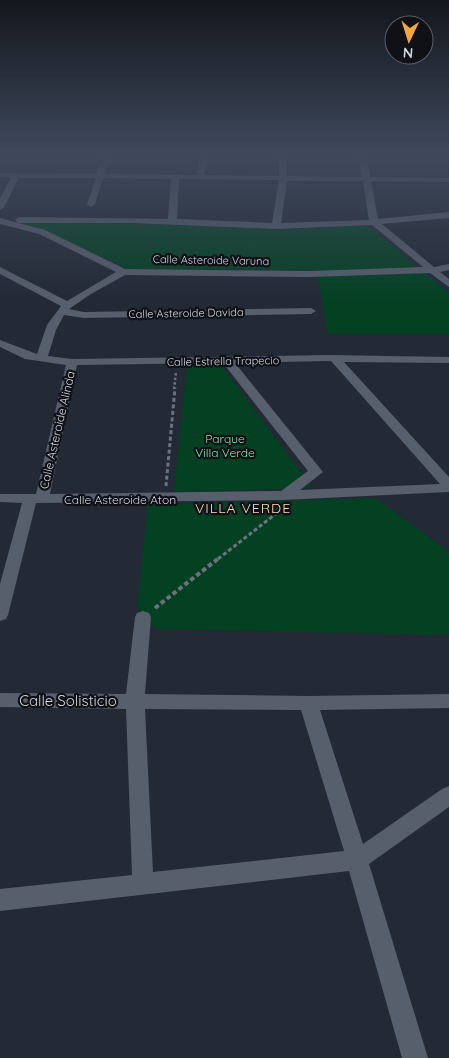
<svg xmlns="http://www.w3.org/2000/svg" width="449" height="1058" font-family="Quicksand,sans-serif">
  <style>
    .green { fill: #034122 }
    .lines { fill: none; stroke-linecap: round; stroke-linejoin: round }
    .path-far2 { stroke: #6d727d; stroke-width: 2.5; stroke-dasharray: 2.5 2; stroke-linecap: butt }
    .path-far1 { stroke: #6d727d; stroke-width: 3; stroke-dasharray: 4 2.5; stroke-linecap: butt }
    .path { stroke: #6d727d; stroke-width: 4; stroke-dasharray: 4.5 3; stroke-linecap: butt }
    .minor { fill: #575e6c; fill-rule: evenodd }
    .labels { text-anchor: middle; dominant-baseline: central; stroke-width: 4.5; stroke-linejoin: round; paint-order: stroke }
    .far-street-label { font-size: 11px; fill: #d1d5de; stroke: #0f1117 }
    .street-label { font-size: 12px; fill: #d1d5de; stroke: #0f1117 }
    .park-label { font-size: 12px; fill: #7eeca7; stroke: #0f1117 }
    .neighbourhood-label { font-size: 14px; letter-spacing: 1px; fill: #fbdab6; stroke: #0f1117 }
    .near-street-label { font-size: 15px; fill: #d1d5de; stroke: #0f1117 }
  </style>
  <rect width="100%" height="100%" fill="#232935"/>
  <g class="green">
    <path d="M23 222 236 226 275 230 367 225 449 293V334H327L317 270 129 269Z"/>
    <path d="M222 366 313 488 174 492 187 367Z"/>
    <path d="M376 498 449 552V635L156 629 137 608 148 505Z"/>
  </g>
  <g class="lines">
    <path class="path-far2" d="M174 389 176 372"/>
    <g class="path-far1">
      <path d="M166 486 175 388"/>
      <path d="M218 559 282 509"/>
    </g>
    <path class="path" d="M155 608 219 558"/>
    <g class="minor">
      <path d="M104 153H112L105 174 197 175 201 153H209L204 175 279 176V153H287V176L362 177 358 153H366L370 177 449 178V182L371 181 378 219 449 212V218L382 224 434 267 449 264V270L440 272 449 279V287L430 273 310 277 125 275 91 294 69 309 84 312 311 308 316 311 311 314 84 318 64 315 56 330 48 356 72 359 330 355 449 357V363L344 362 449 477V492L283 500 36 503 8 615 6 619 0 621V584L22 503 0 502V494H36L66 365 25 359 0 347V340L37 354 47 325 61 306 0 274V267L67 301 116 272 39 234 0 224V218L45 230 125 269 310 271 423 267 372 225 276 229 133 223H19L15 220 19 217 168 219 171 179 103 178 95 204 91 207 87 204 96 178H19L4 207 0 210V199L11 177H0V173L97 174ZM179 179 279 180 272 223 177 219ZM287 181H363L369 220 281 223ZM331 361 440 484 300 490 323 472 235 363ZM223 363 308 471 281 491 50 494 77 365Z"/>
      <path d="M143 611 149 613 151 617 145 694 308 696 449 694V708L320 710 363 844 442 789 449 786V807L369 864 428 1058H402L349 871 0 911V889L132 875 126 709 0 707V693L126 694 135 617 137 613ZM145 709 301 710 344 851 153 872Z"/>
    </g>
  </g>
  <linearGradient id="sky" x2="0" y2="1"><stop stop-color="#13171d"/><stop offset="0.51" stop-color="#3f495c"/><stop offset="1" stop-color="#3f495c" stop-opacity="0"/></linearGradient>
  <rect width="449" height="302" fill="url(#sky)"/>
  <g class="labels">
    <g class="far-street-label">
      <text transform="translate(211 260) rotate(1)">Calle Asteroide Varuna</text>
      <text transform="translate(186 313) rotate(-1)">Calle Asteroide Davida</text>
      <text transform="translate(223 361) rotate(-1)">Calle Estrella Trapecio</text>
    </g>
    <g class="street-label">
      <text transform="translate(57 430) rotate(-77)">Calle Asteroide Alinda</text>
      <text x="120" y="499">Calle Asteroide Aton</text>
    </g>
    <g class="park-label">
      <text x="225" y="438">Parque<tspan x="225" dy="14">Villa Verde</tspan></text>
    </g>
    <g class="neighbourhood-label">
      <text x="243" y="508">VILLA VERDE</text>
    </g>
    <g class="near-street-label">
      <text x="68" y="700">Calle Solisticio</text>
    </g>
  </g>
  <g transform="translate(409 40) rotate(184)"><circle r="24" fill="#0f1117" stroke="#5d5f67"/>
  <path d="M0-4L9 19L0 12L-9 19Z" fill="#f2a541"/>
  <text y="-8" font-size="14" font-weight="bold" text-anchor="middle" fill="#d1d5de">N</text>
  </g>
</svg>
